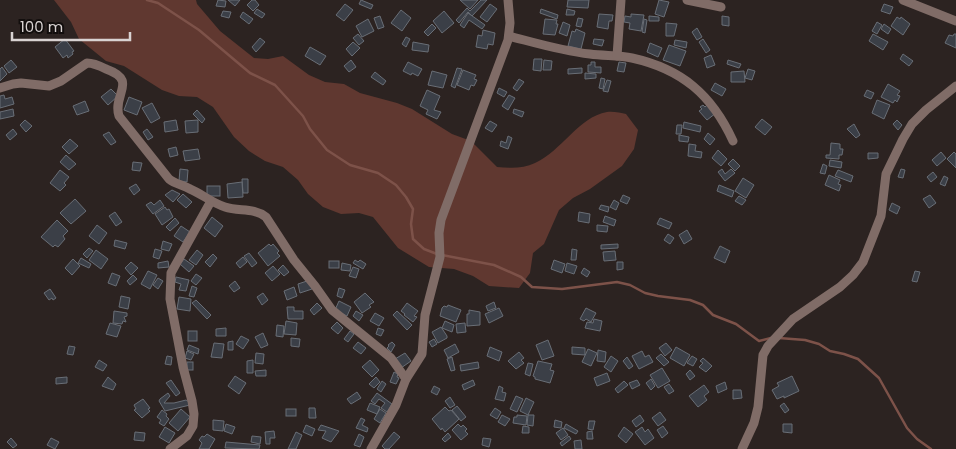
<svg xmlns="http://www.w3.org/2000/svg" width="956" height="449" font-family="Poppins,sans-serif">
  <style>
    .green { fill: #603830 }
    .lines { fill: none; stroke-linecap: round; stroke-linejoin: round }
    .stream { stroke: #7d5249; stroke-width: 2.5 }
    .building { fill: #3b3f47; stroke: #696e76 }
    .street { stroke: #806c67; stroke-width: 9 }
  </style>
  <rect width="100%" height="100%" fill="#2c2321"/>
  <path class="green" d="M54 0H196L197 4 220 31 254 58 268 59 283 56 309 75 325 82 344 84 360 93 397 103 412 109 452 134 471 141 497 167C510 168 523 169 535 163 562 151 578 117 607 112 613 111 621 113 626 114L638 130 634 149 622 166 590 189 573 198 559 210 544 244 533 253 530 273 519 288 489 286 473 276 454 269 429 267 398 248 373 217 359 213 341 214 323 207 308 194 298 180 283 167 265 161 249 151 234 137 213 107 197 97 179 96 162 90 124 66 106 61 79 39 71 22Z"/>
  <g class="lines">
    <g class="stream">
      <path d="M147 0 158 3 199 30 250 73 275 85 303 116 310 129 327 150 350 165 378 173 396 185 406 197 413 209 411 224 413 239 424 249 437 254"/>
      <path d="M442 255 494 265 521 277 532 287 562 289 617 282 630 285 645 293 658 296 690 300 703 305 713 315 736 324 759 341 771 338"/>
      <path d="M779 338 805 340 819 344 830 351 844 354 858 359 879 378 907 428 917 439 931 449"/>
    </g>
  </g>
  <g class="building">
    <path d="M218 0 226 1 225 7 216 6Z"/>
    <path d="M228 0H240L235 6Z"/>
    <path d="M252 0H255L259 5 253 11 247 5Z"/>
    <path d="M361 0 373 5 371 9 359 4Z"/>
    <path d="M460 0H478L470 9Z"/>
    <path d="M481 0H487L472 16 468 12 459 23 456 20 467 8 470 11Z"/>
    <path d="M568 0H589L588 8 567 7Z"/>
    <path d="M659 0 669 2 664 17 655 14Z"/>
    <path d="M345 4 353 10 344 21 336 15Z"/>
    <path d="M490 4 497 9 487 22 480 17Z"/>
    <path d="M884 4 893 7 890 14 881 11Z"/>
    <path d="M257 9 265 14 262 18 254 13Z"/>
    <path d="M541 9 558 15 557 19 540 13Z"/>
    <path d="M567 9 575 11 574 15H566Z"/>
    <path d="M401 10 411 18 402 31 391 23Z"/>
    <path d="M223 11 231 12 229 18 221 16Z"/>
    <path d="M444 11 454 23 442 33 433 21Z"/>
    <path d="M243 12 253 19 249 24 240 17Z"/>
    <path d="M468 13 485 25 482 29 469 20 464 28 460 25Z"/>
    <path d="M599 14 613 15 612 21H609L608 29 597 27Z"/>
    <path d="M631 14 644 15 641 31 629 29 630 23 624 22 625 16 631 17Z"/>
    <path d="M380 16 384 27 378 29 374 18Z"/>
    <path d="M649 16 659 17V21H649Z"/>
    <path d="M722 16 729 17V26L722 25Z"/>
    <path d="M897 17 900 19 901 17 910 24 903 35 891 26Z"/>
    <path d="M578 18 583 19 581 27 576 26Z"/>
    <path d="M368 19 374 31 362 37 356 26Z"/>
    <path d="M545 19 557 20 556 24H558L555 35 543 34Z"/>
    <path d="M644 19 647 20 645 33 642 32Z"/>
    <path d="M563 22 570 25 567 36 559 33Z"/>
    <path d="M877 22 882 25 877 34 872 31Z"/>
    <path d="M666 23 677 24 674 36H666Z"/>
    <path d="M432 24 436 28 428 36 424 32Z"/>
    <path d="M884 24 891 29 888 34 881 29Z"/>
    <path d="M697 28 702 37 697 40 692 32Z"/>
    <path d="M576 29 585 33 581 49 568 46 572 31 575 32Z"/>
    <path d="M483 30 495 33 493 45 488 44 487 49 476 47 478 35 482 36Z"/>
    <path d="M358 34 364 41 359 45 353 38Z"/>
    <path d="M873 34 888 42 883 50 869 41Z"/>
    <path d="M954 34H956V48L945 43 949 35 953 36Z"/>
    <path d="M406 37 410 39 406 47 402 44Z"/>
    <path d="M260 38 265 42 256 52 252 47Z"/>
    <path d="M65 39 74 51 72 52 73 54 68 58 67 55 63 58 55 47Z"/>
    <path d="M594 39 604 40 602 46 593 44Z"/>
    <path d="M703 39 710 50 706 53 699 42Z"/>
    <path d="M675 40 687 42 686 48 674 45Z"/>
    <path d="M353 42 360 48 352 56 346 49Z"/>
    <path d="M413 42 429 45 428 52 412 50Z"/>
    <path d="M650 43 662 48 658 57 647 52Z"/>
    <path d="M669 45 686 51 680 66 663 60Z"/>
    <path d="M310 47 326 56 320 65 305 56Z"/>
    <path d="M903 54 913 61 909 66 900 59Z"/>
    <path d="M711 55 715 65 707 68 704 58Z"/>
    <path d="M534 59H542L541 71 533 70Z"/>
    <path d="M11 60 17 67 9 73 4 66Z"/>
    <path d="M351 60 356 67 349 72 344 66Z"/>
    <path d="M544 60 552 61 551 70H543Z"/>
    <path d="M728 60 741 64 739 68 727 64Z"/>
    <path d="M408 62 422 69 418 76 412 73 411 75 403 71Z"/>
    <path d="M591 62H595V67H601V73L588 72V65H591Z"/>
    <path d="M619 62 626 63 624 72 617 71Z"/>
    <path d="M2 67 7 74 0 81V69Z"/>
    <path d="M457 68 462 69 455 88 451 86Z"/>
    <path d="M582 68V73L568 74V69Z"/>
    <path d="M748 69 755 71 752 80 745 78Z"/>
    <path d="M463 70 476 75 474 79 477 80 474 86 471 85 469 90 457 85Z"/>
    <path d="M432 71 447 75 443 88 428 85Z"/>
    <path d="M744 71 745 82H731V72Z"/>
    <path d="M375 72 386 81 383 85 371 77Z"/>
    <path d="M585 73 596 74V78L585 79Z"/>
    <path d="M601 78 605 79 603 89 599 88Z"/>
    <path d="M519 79 524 82 517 91 513 88Z"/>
    <path d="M607 80 611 81 608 92 603 91Z"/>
    <path d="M715 83 726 89 722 96 711 90Z"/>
    <path d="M888 84 900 91 897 95 900 96 897 102 895 100 893 103 881 97Z"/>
    <path d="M499 88 507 92 504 97 497 93Z"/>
    <path d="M111 89 118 96 108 105 101 97Z"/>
    <path d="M427 90 440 96 434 110 441 112 437 119 426 114 428 110 420 106Z"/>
    <path d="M867 90 874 93 871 99 864 96Z"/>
    <path d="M4 95 5 99 12 97 14 104 0 108V96Z"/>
    <path d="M509 95 515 98 508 110 502 106Z"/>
    <path d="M129 97 142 102 137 115 124 110Z"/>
    <path d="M877 100 890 105 884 119 872 113Z"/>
    <path d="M85 101 89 111 77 115 73 106Z"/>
    <path d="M152 103 160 118 151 123 142 108Z"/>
    <path d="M708 104 716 113 707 120 699 111 702 109 700 107 703 105 705 107Z"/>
    <path d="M13 109 14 116 0 119V112Z"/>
    <path d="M514 109 524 112 522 117 513 113Z"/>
    <path d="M197 110 205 119 202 123 193 114Z"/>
    <path d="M762 119 772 127 765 135 755 127Z"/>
    <path d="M25 120 32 126 26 132 20 125Z"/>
    <path d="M176 120 178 130 165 132 164 122Z"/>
    <path d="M198 120V132L186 133 185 121Z"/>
    <path d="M897 120 902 125 898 130 893 124Z"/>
    <path d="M490 121 497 125 492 132 485 128Z"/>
    <path d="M684 122 701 126 700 132 683 128Z"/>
    <path d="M854 124 860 135 856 138 847 129Z"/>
    <path d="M677 125H682L681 134H676Z"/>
    <path d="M13 129 17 134 10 140 6 135Z"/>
    <path d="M147 129 153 137 148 140 143 132Z"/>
    <path d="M109 132 116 142 111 145 103 135Z"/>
    <path d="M708 133 715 139 710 145 704 139Z"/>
    <path d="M679 135 689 137 688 142 679 141Z"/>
    <path d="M508 136 512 138 508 149 500 146 501 141 506 143Z"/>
    <path d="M70 139 78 146 69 154 62 147Z"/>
    <path d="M831 143 840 144V149H843L842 155H839V159L826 158V155H830Z"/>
    <path d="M689 144 696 145 695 151 702 152 701 158 688 156Z"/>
    <path d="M176 147 178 155 170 157 168 149Z"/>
    <path d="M198 149 200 159 185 161 183 151Z"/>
    <path d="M718 150 727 159 721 166 712 158Z"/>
    <path d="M941 152 946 158 937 166 932 160Z"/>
    <path d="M954 152 956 154V168L947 159Z"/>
    <path d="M868 153H878V158L868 159Z"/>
    <path d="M66 155 76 164 69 170 60 162Z"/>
    <path d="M733 159 740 166 735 171 728 164Z"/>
    <path d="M830 160 842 162 841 168 829 166Z"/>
    <path d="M133 162 142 163 140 171 132 170Z"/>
    <path d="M823 164 827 166 825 174 820 173Z"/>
    <path d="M180 169 188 170 187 182 179 181Z"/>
    <path d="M722 169 725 174 731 169 735 173 725 181 718 172Z"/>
    <path d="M901 169 905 170 903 178 898 177Z"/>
    <path d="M60 170 69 177 64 183 66 185 60 191 50 183Z"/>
    <path d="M838 170 853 176 851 182 835 176Z"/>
    <path d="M933 172 937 177 931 182 927 177Z"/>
    <path d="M829 175 840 180 838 184 841 185 839 191 825 185Z"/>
    <path d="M944 176 948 178 945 186 940 184Z"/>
    <path d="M743 178 754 185 746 198 735 191Z"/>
    <path d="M242 179H248V193H243Z"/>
    <path d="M242 182 243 197 228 198 227 184Z"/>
    <path d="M136 184 140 190 134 195 129 188Z"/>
    <path d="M719 185 734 191 732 197 717 191Z"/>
    <rect x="207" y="186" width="13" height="10"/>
    <path d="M172 190 180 194 173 202 165 195Z"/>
    <path d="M183 194 192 202 186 208 177 200Z"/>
    <path d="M623 195 630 198 627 204 620 201Z"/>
    <path d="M930 195 936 203 929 208 923 199Z"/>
    <path d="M739 196 746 200 742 205 735 201Z"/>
    <path d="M75 199 86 211 71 224 60 213Z"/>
    <path d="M160 200 164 206 153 214 146 205 151 202 154 205Z"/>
    <path d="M614 200 619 203 616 210 610 207Z"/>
    <path d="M892 203 900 207 897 214 889 210Z"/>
    <path d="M601 205 609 207 608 212 599 209Z"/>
    <path d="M165 207 167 210 169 209 173 217 162 225 155 214Z"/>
    <path d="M115 212 122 222 116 226 109 216Z"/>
    <path d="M579 212 590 214 589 223 578 221Z"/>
    <path d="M605 216 616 220 614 226 603 222Z"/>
    <path d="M212 217 223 226 215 237 204 228Z"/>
    <path d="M175 218 179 223 170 231 166 227Z"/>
    <path d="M660 218 672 223 669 229 657 224Z"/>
    <path d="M57 220 68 231 63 236 65 239 58 247 55 245 53 247 41 237Z"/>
    <path d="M97 225 107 233 99 244 89 236Z"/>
    <path d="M597 225 608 226 607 232 597 231Z"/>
    <path d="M181 226 190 232 183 242 174 236Z"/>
    <path d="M687 230 692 239 684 244 679 235Z"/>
    <path d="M668 234 674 238 670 244 664 240Z"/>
    <path d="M115 240 127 243 125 249 114 246Z"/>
    <path d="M163 241 172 244 169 251 161 249Z"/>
    <path d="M269 244 271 246 273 244 279 251 277 253 280 256 268 266 258 253Z"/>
    <path d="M618 244V248L601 249V245Z"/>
    <path d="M720 246 730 251 725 263 714 258Z"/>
    <path d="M89 248 93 251 87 258 83 254Z"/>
    <path d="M155 249 162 251 159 259 153 257Z"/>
    <path d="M572 249 577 250 576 260H571Z"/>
    <path d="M96 250 108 259 101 269 89 260Z"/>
    <path d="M197 250 203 255 196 265 189 260Z"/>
    <path d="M615 251 616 260 604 261 603 252Z"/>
    <path d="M249 253 257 263 252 267 244 256Z"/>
    <path d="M213 254 217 258 210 267 205 262Z"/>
    <path d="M243 257 247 262 240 268 236 263Z"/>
    <path d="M81 258 91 264 89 268 78 263Z"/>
    <path d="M73 259 80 266 72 275 65 268Z"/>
    <path d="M184 259 194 266 189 272 180 264Z"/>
    <path d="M355 260 358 262 360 260 366 264 363 269 353 263Z"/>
    <path d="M554 260 565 264 562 273 551 269Z"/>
    <path d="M168 261 169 267 158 268V263Z"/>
    <rect x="329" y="261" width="10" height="7"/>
    <path d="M131 262 138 268 131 275 125 268Z"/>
    <path d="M617 262H623V269L617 270Z"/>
    <path d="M342 263 351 265 350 271 341 270Z"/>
    <path d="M567 263 577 266 574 274 565 271Z"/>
    <path d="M283 265 289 272 284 276 278 270Z"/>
    <path d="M273 266 280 274 272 281 265 273Z"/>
    <path d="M353 267 359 269 356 278 349 276Z"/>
    <path d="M584 268 590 272 587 277 581 273Z"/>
    <path d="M148 271 157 275 150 289 141 284Z"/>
    <path d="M915 271 920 272 917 282 912 281Z"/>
    <path d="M112 273 120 276 116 286 108 283Z"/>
    <path d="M196 274 202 278 196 285 191 281Z"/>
    <path d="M133 275 137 279 130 285 127 281Z"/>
    <path d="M176 277 189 280 186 291 179 290 181 284 175 282Z"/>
    <path d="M158 278 163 281 158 289 153 285Z"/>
    <path d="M310 280 312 289 300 293 298 284Z"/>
    <path d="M235 281 240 288 234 292 229 286Z"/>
    <path d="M192 286 197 288 194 297 189 296Z"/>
    <path d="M294 287 297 296 287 300 284 291Z"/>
    <path d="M339 288 345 290 342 298 337 296Z"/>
    <path d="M50 289 56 298 53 300 52 298 49 300 44 293Z"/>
    <path d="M263 293 268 300 262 305 257 297Z"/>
    <path d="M365 293 374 302 369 305 371 307 362 313 354 302Z"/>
    <path d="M121 296 130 298 128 309 119 307Z"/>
    <path d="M179 297 191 299 190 311 177 309Z"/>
    <path d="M196 300 211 315 207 319 192 303Z"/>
    <path d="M339 301 351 307 347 316 335 310Z"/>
    <path d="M494 302 496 308 488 311 486 306Z"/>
    <path d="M317 303 322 308 314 315 310 310Z"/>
    <path d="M407 303 418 311 414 316 417 317 413 322 404 315 405 314 401 311Z"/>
    <path d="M448 305 461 310 456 322 440 316 442 308 444 306 447 307Z"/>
    <path d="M287 307H294V311H303V319H288Z"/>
    <path d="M499 308 503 316 489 323 485 314Z"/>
    <path d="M586 308 596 313 591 322 586 319 584 321 580 319Z"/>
    <path d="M469 310 480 312V325L467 326V314H469Z"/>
    <path d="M114 311 127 313V316L124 317 126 322 123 321 122 324 113 323Z"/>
    <path d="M356 311 363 315 359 321 353 316Z"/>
    <path d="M397 311 412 325 407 330 393 315Z"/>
    <path d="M375 313 384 318 379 326 370 321Z"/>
    <path d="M594 319 602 321 600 331 585 328 587 322 593 323Z"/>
    <path d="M286 321 297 323 296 335 284 334Z"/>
    <path d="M445 321 454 325 452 332 442 328Z"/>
    <path d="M337 322 343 328 338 334 331 328Z"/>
    <path d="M110 323 121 326 117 337 106 334Z"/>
    <path d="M465 323 466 332 457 333 456 324Z"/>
    <path d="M277 325 284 326 283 337 276 336Z"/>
    <path d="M441 327 447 336V338L438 343 432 332Z"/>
    <path d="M226 328V336H216V329Z"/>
    <path d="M378 328 384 330 381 336 376 334Z"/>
    <rect x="188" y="331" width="9" height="10"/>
    <path d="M350 331 354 334 348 342 344 339Z"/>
    <path d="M263 333 268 345 261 348 255 337Z"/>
    <path d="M241 336 249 340 243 349 236 344Z"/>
    <path d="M291 338 300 339 299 347 291 346Z"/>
    <path d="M434 339 437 344 432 347 429 342Z"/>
    <path d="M548 340 554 356 542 360 536 345Z"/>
    <path d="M233 341V350H228V342Z"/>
    <path d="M358 342 366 348 361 354 353 348Z"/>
    <path d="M392 342 395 345 391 352 387 348 389 346 388 345Z"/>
    <path d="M214 343 224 344 222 358 211 357Z"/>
    <path d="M666 343 672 350 665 356 659 348Z"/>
    <path d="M455 344 459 352 448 358 444 350Z"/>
    <path d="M189 345 199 349 198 354 187 350Z"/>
    <path d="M69 346 75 347 73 355 67 354Z"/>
    <path d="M490 347 502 352 499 361 487 356Z"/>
    <path d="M572 347 585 348V355L572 354Z"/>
    <path d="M676 347 690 355 684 366 670 358Z"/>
    <path d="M588 349 597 353 591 366 582 362Z"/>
    <path d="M598 350 606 352 605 362 597 361Z"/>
    <path d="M187 351 194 354 191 360 185 358Z"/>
    <path d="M642 351 645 357 649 355 653 362 639 369 632 356Z"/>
    <path d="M519 352 524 358 521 360 524 363 516 369 508 361Z"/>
    <path d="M256 353 264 354 263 364 255 363Z"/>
    <path d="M405 353 411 361 401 368 395 359Z"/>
    <path d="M661 354 669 362 664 366 656 358Z"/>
    <path d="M167 356 172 357 171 365 165 364Z"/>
    <path d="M611 356 618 361 611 372 604 367Z"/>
    <path d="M692 356 697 359 693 366 687 363Z"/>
    <path d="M452 357 455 370 451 371 447 359Z"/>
    <path d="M627 357 633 366 629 369 623 361Z"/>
    <path d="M703 358 712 366 706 372 699 367 703 363 700 361Z"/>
    <path d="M99 360 107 365 103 371 95 367Z"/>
    <path d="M253 360V373H247V361Z"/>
    <path d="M370 360 379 370 372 377 362 367Z"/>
    <path d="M538 361 552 364 550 370 554 371 550 383 535 379V377L533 376Z"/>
    <rect x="187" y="362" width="6" height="8"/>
    <path d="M478 362 479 368 461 371 460 365Z"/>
    <path d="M528 363 533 364 530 376 525 374Z"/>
    <path d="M662 368 670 381 658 388 650 375Z"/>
    <path d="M266 370V376H256L255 371Z"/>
    <path d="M690 370 695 376 690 380 686 374Z"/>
    <path d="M394 372 398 374 397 377 399 378 396 384 390 382Z"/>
    <path d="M607 373 610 381 597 386 594 378Z"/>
    <path d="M235 376 246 383 239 394 228 386Z"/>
    <path d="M792 376 799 391 784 398V396L777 399 772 390 779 386 777 383Z"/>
    <path d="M67 377V383L56 384V378Z"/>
    <path d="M108 377 116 384 113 390 102 386Z"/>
    <path d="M376 377 380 382 374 388 369 384Z"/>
    <path d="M651 379 655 386 651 390 646 383Z"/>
    <path d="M171 380 180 393 176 396 166 383Z"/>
    <path d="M473 380 475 385 464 390 462 385Z"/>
    <path d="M637 380 640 385 632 389 629 383Z"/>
    <path d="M382 381 386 384 381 392 377 389Z"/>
    <path d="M624 381 628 385 618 393 615 389Z"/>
    <path d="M725 382 727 389 718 393 716 386Z"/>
    <path d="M669 384 674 391 669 394 664 387Z"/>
    <path d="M704 385 709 392 704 396 707 400 698 407 689 396Z"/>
    <path d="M434 386 440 389 437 395 431 392Z"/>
    <path d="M499 386 503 388 502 392 506 393 504 401 495 399Z"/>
    <path d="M733 390H741L742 398 733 399Z"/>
    <path d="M357 392 361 398 351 404 347 399Z"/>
    <path d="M168 393 170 396 164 403H174L186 400 191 403 190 405 165 411 159 401 160 399Z"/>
    <path d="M377 393 392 404 387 412 381 408 385 403 379 399 375 404 371 401Z"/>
    <path d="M516 396 523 399 517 412 510 409Z"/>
    <path d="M450 397 455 405 450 408 445 401Z"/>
    <path d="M526 398 534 402 528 415 520 411Z"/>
    <path d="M143 399 150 408 148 409 150 411 142 418 134 410 136 409 134 405Z"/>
    <path d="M370 403 380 407 377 414 367 410Z"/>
    <path d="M784 403 789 410 785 413 780 406Z"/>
    <path d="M457 406 466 417 461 421 452 410Z"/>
    <path d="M445 407 449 411 451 410 459 419 445 432 442 428 441 430 432 419Z"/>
    <path d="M309 408H315L316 418H309Z"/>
    <path d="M495 408 501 412 497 419 490 415Z"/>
    <path d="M181 409 190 417 178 431 169 423Z"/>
    <rect x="286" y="409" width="10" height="7"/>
    <path d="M380 409 386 413 380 423 374 419Z"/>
    <path d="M162 410 167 414 166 416 169 419 164 426 159 423 161 420 157 417Z"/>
    <path d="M660 412 666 420 658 426 652 418Z"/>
    <path d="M502 415 510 419 505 426 498 422Z"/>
    <path d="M517 415 527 416 526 425 513 423 514 417H517Z"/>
    <path d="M528 415H534L533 426 527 425Z"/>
    <path d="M640 415 644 421 636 427 632 421Z"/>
    <path d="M361 418 365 420 362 425 368 428 367 432 356 428Z"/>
    <path d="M213 420 224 421 223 431 213 430Z"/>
    <path d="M555 420 562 422 561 428 554 427Z"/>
    <path d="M589 421H595L593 430 588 429Z"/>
    <path d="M226 424 235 427 232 434 224 431Z"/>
    <path d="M458 424 461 427 463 425 467 429 465 431 468 434 461 440 452 430Z"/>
    <path d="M566 424 578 431 576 434 564 428Z"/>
    <path d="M783 424H792V433L783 432Z"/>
    <path d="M306 425 315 429 312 436 303 432Z"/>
    <path d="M321 425 339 431 331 442 322 438 326 431 318 430Z"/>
    <path d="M523 426 529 427V433H522Z"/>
    <path d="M663 426 668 433 662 438 657 430Z"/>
    <path d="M165 427 175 433 169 443 159 437Z"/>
    <path d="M624 427 633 434 626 443 618 436Z"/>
    <path d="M642 427 645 432 648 429 654 438 645 445 635 432Z"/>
    <path d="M563 428 568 435 561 440 556 433Z"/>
    <path d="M274 431 275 438H270V444H266L265 432Z"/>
    <path d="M592 431 593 439H587V432Z"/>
    <path d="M135 432 145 433 144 441 134 440Z"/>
    <path d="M296 432 302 435 296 449H288Z"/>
    <path d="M394 432 400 437 389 449H385L382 446Z"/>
    <path d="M448 433 451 437 445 442 442 439Z"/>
    <path d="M207 434 215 439 209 449H199L202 443 199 440 202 436 204 437Z"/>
    <path d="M359 434 364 437 360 447 354 445Z"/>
    <path d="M252 436 261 437 260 444 251 442Z"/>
    <path d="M569 436 571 439 562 446 560 443Z"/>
    <path d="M11 438 17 445 13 448 7 442Z"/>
    <path d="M51 438 59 442 55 449 47 445Z"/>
    <path d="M483 438 491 439 489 447 482 445Z"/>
    <path d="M581 440 582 449H575L574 441Z"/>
    <path d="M226 442 260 445 259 449 225 448Z"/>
  </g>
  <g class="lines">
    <g class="street">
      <path d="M687 0 721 7"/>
      <path d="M903 0 956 21"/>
      <path d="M509 36C536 43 562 51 590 54 604 56 619 55 632 58 682 69 712 95 733 141"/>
      <path d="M617 56 621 0"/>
      <path d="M0 88 13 84 21 83 49 86 61 81 87 63C94 63 100 66 106 69 139 81 112 94 119 116L169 179C175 184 183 185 190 189 202 194 212 203 225 207 239 212 253 207 266 217L294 260 315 286 332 310 391 358 406 379"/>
      <path d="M170 449 187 436 193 426 194 414 192 401 183 367 170 299 171 273 211 201"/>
      <path d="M371 449 396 405 406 379 422 354 425 315 440 257 439 233 441 220 508 40 510 23 508 0"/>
      <path d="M742 449 754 423 758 407 763 355 768 346 793 319 840 287 853 275 863 262 881 216 886 174 903 139 912 124 926 110 956 86"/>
    </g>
  </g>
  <path d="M12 32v8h118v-8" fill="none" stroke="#d9d3d2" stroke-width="2.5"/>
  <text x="20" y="32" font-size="15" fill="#d9d3d2" stroke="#120e0d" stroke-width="4" paint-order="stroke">100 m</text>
</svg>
